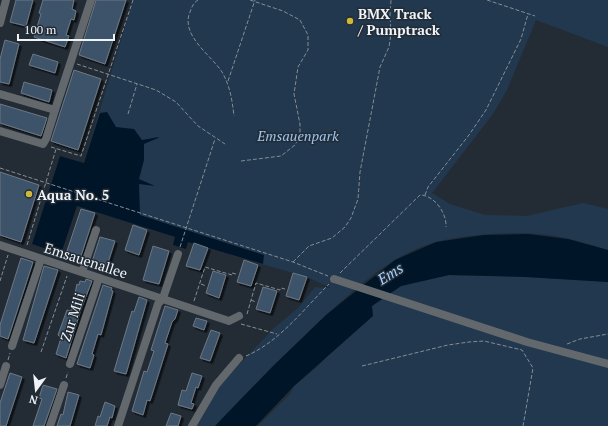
<svg xmlns="http://www.w3.org/2000/svg" width="608" height="426" font-family="'PT Serif',serif">
  <style>
    .green { fill: #22384e }
    .water { fill: #011529 }
    .building { fill: #3c536b; stroke: #6d7883; filter: url(#shadow) }
    .lines { fill: none; stroke-linecap: round; stroke-linejoin: round }
    .path { stroke: #858d94; stroke-width: 1; stroke-dasharray: 4 2; stroke-linecap: butt }
    .minor { stroke: #63686d; stroke-width: 8 }
    .poi-dot { fill: #ceb837; stroke: #232c35; stroke-width: 1.5 }
    .labels { text-anchor: middle; dominant-baseline: central; stroke-width: 3; stroke-linejoin: round; paint-order: stroke }
    .poi-label { font-size: 14px; font-weight: bold; fill: #eef4fa; stroke: #232c35; text-anchor: start }
    .park-label { font-size: 14px; font-style: italic; fill: #9ac6f3; stroke: #232c35 }
    .street-label { font-size: 14px; fill: #eef4fa; stroke: #232c35 }
    .water-label { font-size: 15px; font-style: italic; fill: #a4d1fe; stroke: #232c35 }
  </style>
  <defs>
    <filter id="shadow"><feDropShadow dx="2.5" dy="2.5" stdDeviation="0" flood-color="#0009"/></filter>
  </defs>
  <rect width="100%" height="100%" fill="#232c35"/>
  <g class="green">
    <path d="M133 0H608V47L536 20 507 90 493 114 432 193 450 204 485 215 527 216 583 203 608 209V250C589 244 569 238 549 235 518 231 468 234 437 242 389 253 340 302 305 336 274 365 244 395 215 426H193L216 389 274 328 298 308 315 287 331 288 307 277 234 256 77 206 61 254 32 244 60 156 84 163Z"/>
    <path d="M449 275 526 277 608 282V426H258L290 394 294 386 317 367 372 306 401 286Z"/>
  </g>
  <g class="water">
    <path d="M107 112 116 127 134 129 142 140 159 137 158 138 144 144V160L139 179 155 186 139 184 140 215 264 255 263 264 188 242 186 249 173 245 175 237 77 206 61 254 32 244 60 156 84 163 100 113Z"/>
    <path d="M528 234 568 239 608 250V282L526 277 449 275 401 286 372 306 373 316 294 386 256 426H215L273 366 327 314 395 260 436 242 484 235Z"/>
  </g>
  <g class="building">
    <path d="M16 0H33L26 26 10 22Z"/>
    <path d="M43 0H74L72 9 76 11 74 20 71 19 66 35 69 36 65 47 34 37 41 14 39 13Z"/>
    <path d="M96 0H126L105 64 79 55Z"/>
    <path d="M5 40 19 44 9 84 0 82V59Z"/>
    <path d="M33 54 58 62 55 73 29 65Z"/>
    <path d="M74 70 101 79 78 150 51 141Z"/>
    <path d="M24 82 52 90 49 102 21 93Z"/>
    <path d="M0 104 47 118 41 136 0 123Z"/>
    <path d="M0 172 39 185 21 242 0 235Z"/>
    <path d="M81 209 95 213 80 259 66 254Z"/>
    <path d="M133 225 147 230 139 255 125 250Z"/>
    <path d="M100 237 115 241 106 269 91 265Z"/>
    <path d="M194 243 208 248 200 270 186 266Z"/>
    <path d="M153 246 169 251 159 284 143 280Z"/>
    <path d="M21 258 33 262 8 339 0 336V325Z"/>
    <path d="M244 260 258 265 251 286 237 282Z"/>
    <path d="M44 266 58 270 34 343 23 340Z"/>
    <path d="M213 271 226 275 219 298 206 293Z"/>
    <path d="M293 273 307 277 299 300 286 296Z"/>
    <path d="M86 279 92 281 81 309 66 358 56 354 61 338 58 335 67 310 71 311 77 284 79 285 80 281 85 282Z"/>
    <path d="M103 285 112 288 111 290 113 291 101 335 98 334 92 354 94 355 90 368 77 364Z"/>
    <path d="M263 287 277 291 270 313 256 309Z"/>
    <path d="M139 297 147 300 126 374 114 371 132 311 134 312Z"/>
    <path d="M165 306 178 310 175 319 172 322 165 343 168 344 150 401 147 400 143 415 132 411 144 371 147 372 154 351 151 350Z"/>
    <path d="M196 318 207 321 204 330 193 326Z"/>
    <path d="M211 330 220 333 210 361 200 358Z"/>
    <path d="M10 373 22 377 6 426H0V403Z"/>
    <path d="M192 373 202 376 198 388 196 387 191 403 194 404 192 409 178 405 182 390 186 391Z"/>
    <path d="M43 385 57 389 44 426H33L42 399 39 398Z"/>
    <path d="M68 392 79 395 70 426H57L61 414 63 415Z"/>
    <path d="M105 402 115 406 112 418 110 417 107 426H95L98 416 100 417Z"/>
    <path d="M171 413 181 416 178 426H166Z"/>
  </g>
  <g class="lines">
    <g class="path">
      <path d="M198 0C193 3 192 7 190 12 180 35 211 55 222 72 230 86 232 99 234 116"/>
      <path d="M487 0 535 16"/>
      <path d="M77 64 156 90 176 102 198 126 225 144"/>
      <path d="M228 81 255 0"/>
      <path d="M128 114 137 84"/>
      <path d="M51 147 81 156 133 0"/>
      <path d="M241 161 281 156 295 145 300 136V124L294 94 298 67 308 50V35L300 20 283 11 250 0"/>
      <path d="M0 168 293 262 328 276"/>
      <path d="M425 195 428 187 469 135 486 110 521 39 528 14"/>
      <path d="M27 245 56 149"/>
      <path d="M180 247 215 139"/>
      <path d="M293 262 309 246 332 238 345 227 351 218 358 199 360 172 380 67 389 47 391 34 390 15 391 0"/>
      <path d="M340 273 420 195C434 195 447 213 446 227"/>
      <path d="M0 281 8 255"/>
      <path d="M201 284 206 286"/>
      <path d="M251 300 256 302"/>
      <path d="M194 301 205 267 232 275V273L236 274"/>
      <path d="M247 314 256 283 280 290 281 288 285 289"/>
      <path d="M241 324 277 334"/>
      <path d="M567 344 580 339 608 334"/>
      <path d="M41 352 67 276"/>
      <path d="M246 356C279 342 304 309 329 284"/>
      <path d="M8 360 10 353"/>
      <path d="M362 366 448 345 469 342 484 341 522 350 533 368 523 426"/>
      <path d="M66 378 68 372"/>
    </g>
    <g class="minor">
      <path d="M0 23 6 0"/>
      <path d="M0 94 55 110 91 0"/>
      <path d="M0 131 43 144 46 139 55 110"/>
      <path d="M0 245 229 321 239 316"/>
      <path d="M82 272 96 230"/>
      <path d="M334 279 527 342 608 364"/>
      <path d="M12 346 41 259"/>
      <path d="M70 364 99 278"/>
      <path d="M0 385 6 366"/>
      <path d="M50 426 64 385"/>
      <path d="M118 426 158 304 163 298 178 254"/>
      <path d="M192 426 216 385 239 358"/>
    </g>
  </g>
  <g class="poi-dot">
    <circle cx="350" cy="21" r="4"/>
    <circle cx="29" cy="194" r="4"/>
  </g>
  <g class="labels">
    <g class="poi-label">
      <text x="358" y="13">BMX Track<tspan x="358" dy="16">/ Pumptrack</tspan></text>
      <text x="37" y="194">Aqua No. 5</text>
    </g>
    <g class="park-label">
      <text x="298" y="135">Emsauenpark</text>
    </g>
    <g class="street-label">
      <text transform="translate(86 260) rotate(18)">Emsauenallee</text>
      <text transform="translate(72 317) rotate(-72)">Zur Mili</text>
    </g>
    <g class="water-label">
      <text transform="translate(390 273) rotate(-32)">Ems</text>
    </g>
  </g>
  <g transform="translate(36 390) rotate(195)" stroke="#232c35" stroke-width="3" paint-order="stroke">
  <path d="M0-3L7 15L0 10L-7 15Z" fill="#eef4fa"/>
  <text y="-6" font-size="11" font-weight="bold" text-anchor="middle" fill="#eef4fa">N</text>
  </g>
  <path d="M18 34v6h96v-6" fill="none" stroke="#eef4fa" stroke-width="2"/>
  <text x="24" y="34" font-size="12" fill="#eef4fa" stroke="#232c35" stroke-width="3" paint-order="stroke">100 m</text>
</svg>
